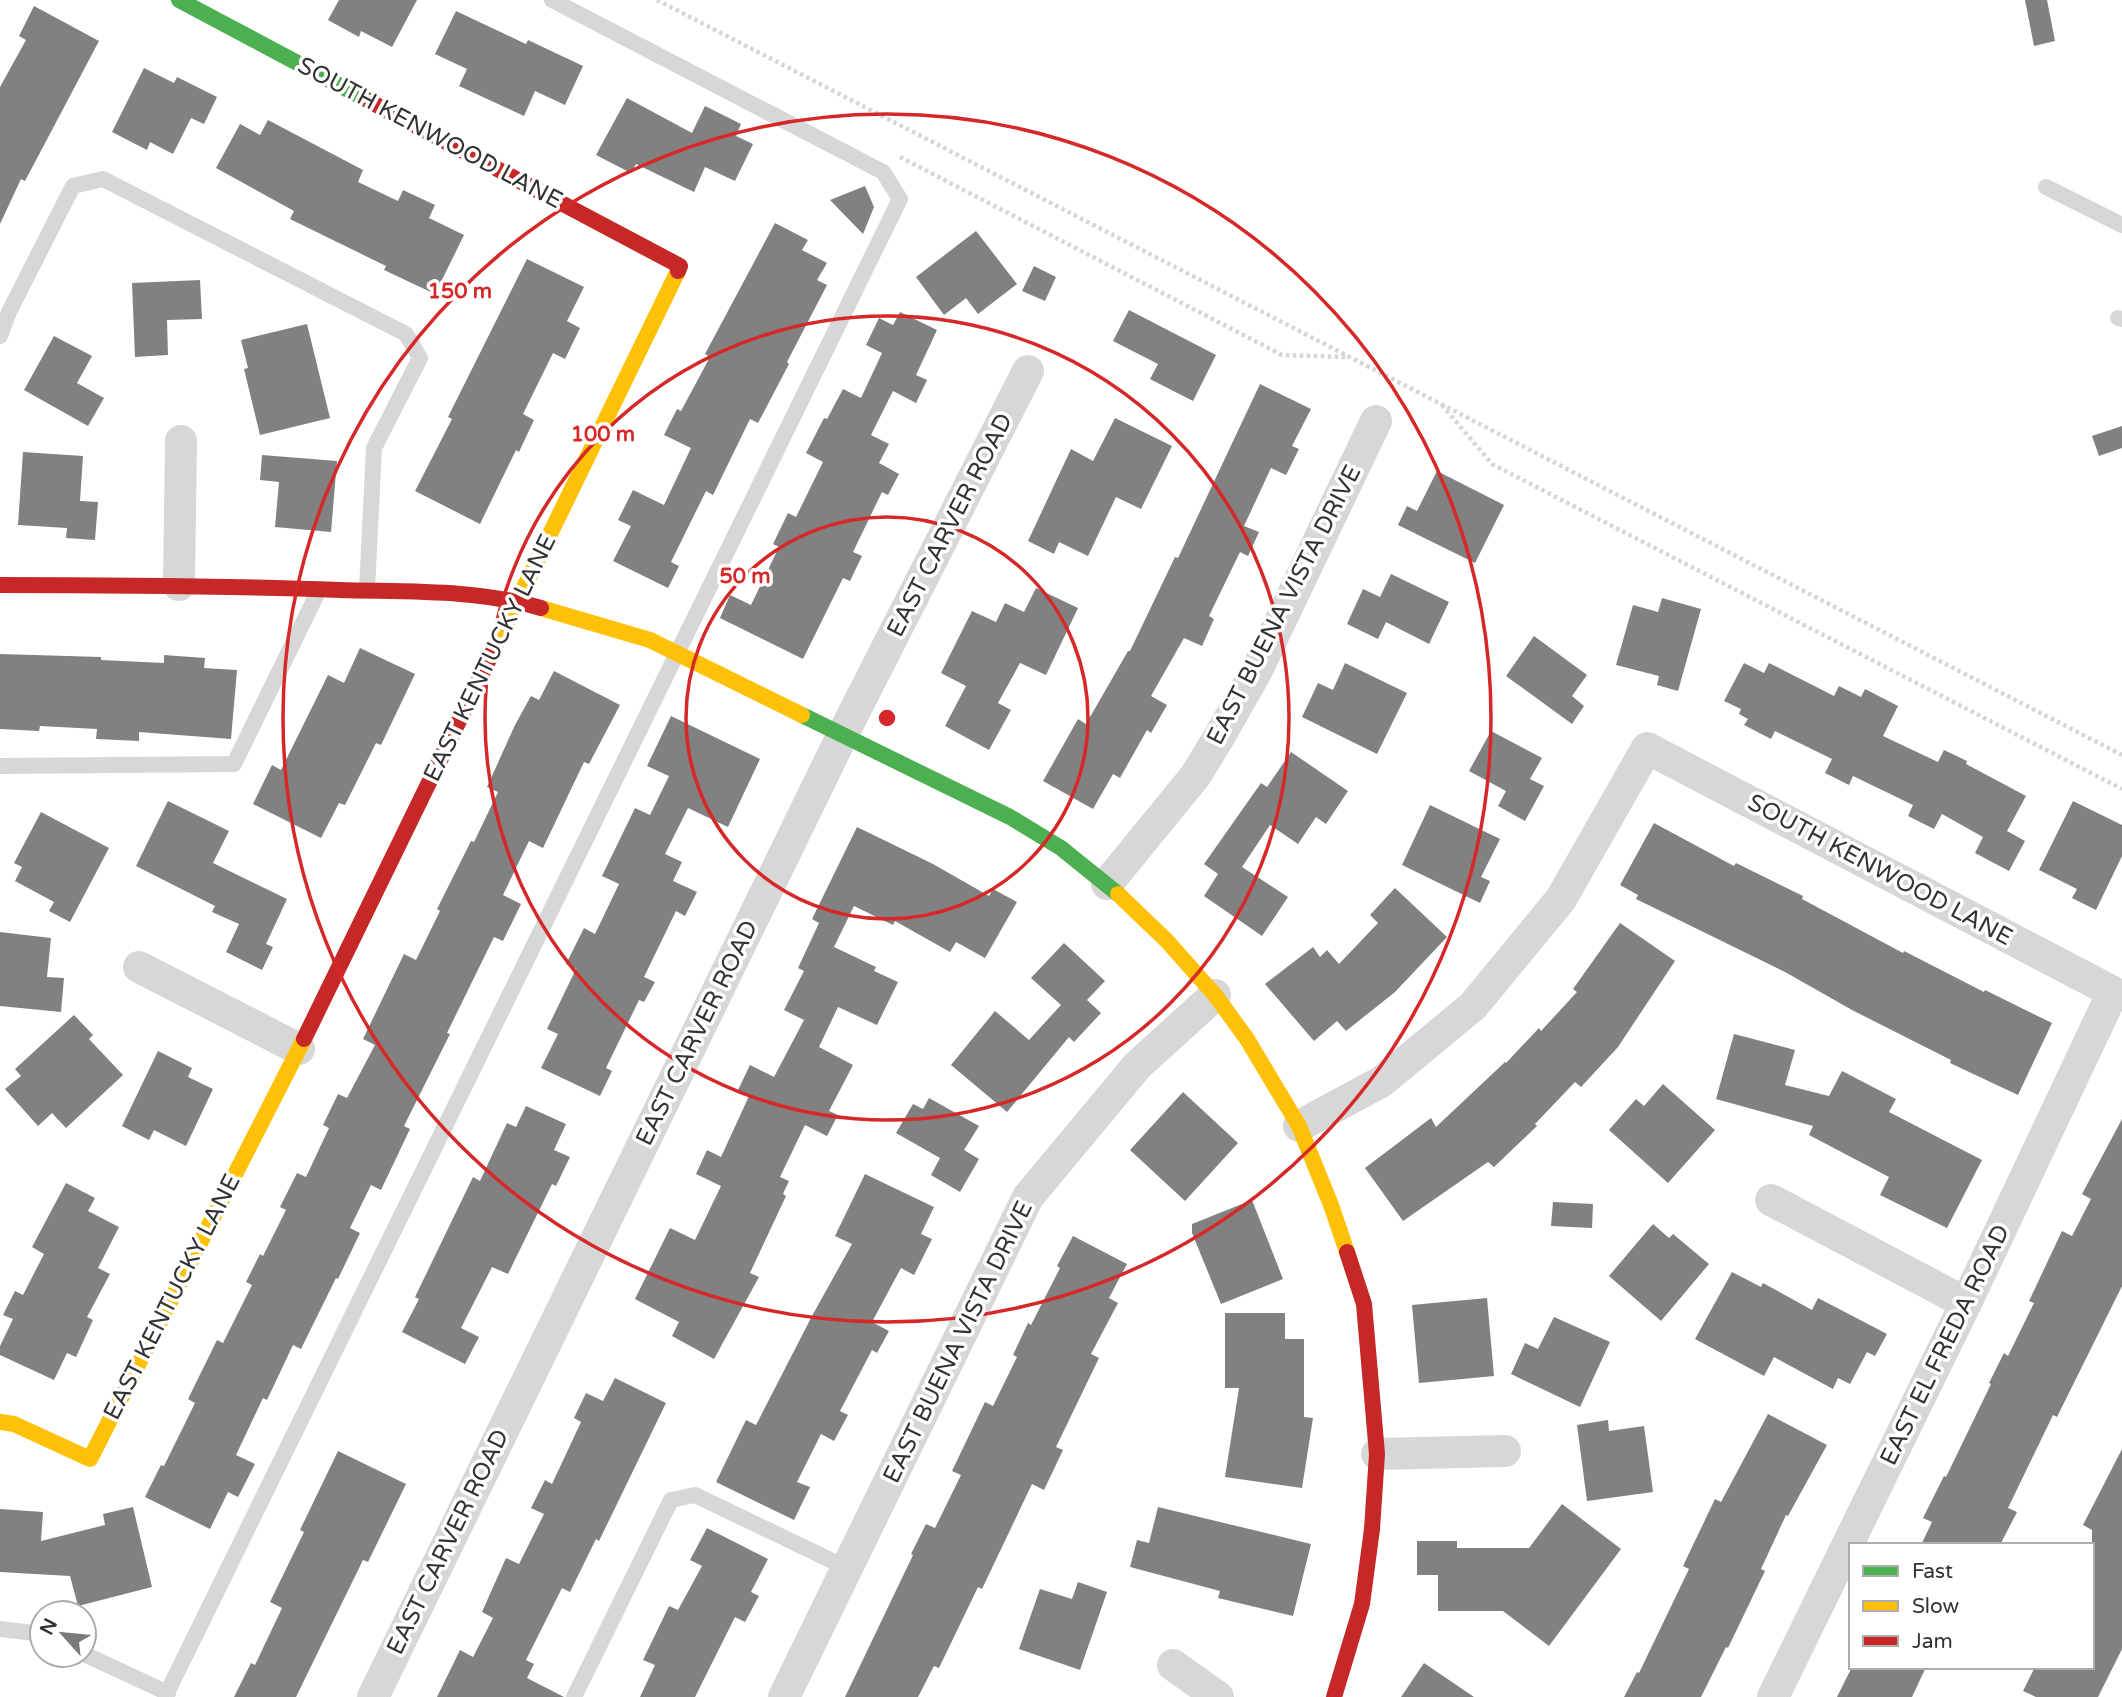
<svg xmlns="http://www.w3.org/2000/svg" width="2122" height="1697" font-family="'Varela Round',sans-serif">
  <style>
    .building { fill: #818181 }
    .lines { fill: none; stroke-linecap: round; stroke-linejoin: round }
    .path { stroke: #d6d6d6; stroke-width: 4.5; stroke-dasharray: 3.5 3.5; stroke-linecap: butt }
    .lane { stroke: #d7d7d7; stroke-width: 16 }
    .street { stroke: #d7d7d7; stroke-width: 32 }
    .fast { stroke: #4caf50; stroke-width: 16 }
    .slow { stroke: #ffc107; stroke-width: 16 }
    .jam { stroke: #c62828; stroke-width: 16 }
    .ring { fill: none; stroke: #d62828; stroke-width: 3.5 }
    .labels { text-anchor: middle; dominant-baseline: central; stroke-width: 7; stroke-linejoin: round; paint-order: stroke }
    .street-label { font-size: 24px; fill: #333; stroke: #fff }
    .centre { fill: #d62828; stroke: #fff; stroke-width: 3.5 }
    .ring-label { font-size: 21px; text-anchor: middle; font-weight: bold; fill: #d62828; stroke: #fff; stroke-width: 7; stroke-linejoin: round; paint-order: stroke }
  </style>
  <rect width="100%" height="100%" fill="#fff"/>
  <g class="building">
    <path d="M339 0H417L392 47 361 31 359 37 328 20Z"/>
    <path d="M2025 0H2047L2055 41 2034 46Z"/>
    <path d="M34 6 99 41 25 181 21 179 0 224V87L26 40 19 36Z"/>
    <path d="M456 11 526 44 528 40 583 66 565 105 535 91 524 116 459 86 467 69 435 54Z"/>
    <path d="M144 68 174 83 177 77 217 97 204 124 191 118 173 154 150 142 147 150 112 132Z"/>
    <path d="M627 98 692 133 705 106 741 124 736 136 753 144 735 181 705 167 694 192 636 164 631 173 596 155Z"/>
    <path d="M268 120 363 170 358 182 398 201 403 190 435 205 429 218 464 235 435 294 384 270 386 266 290 219 294 211 216 168 240 124 260 135Z"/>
    <path d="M865 186 874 207 863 234 830 200Z"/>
    <path d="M775 223 808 240 802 250 827 263 817 280 827 285 787 362 789 364 758 423 750 419 713 495 706 491 671 562 679 566 668 588 613 561 631 526 618 520 633 490 664 505 691 448 664 435 677 409 681 411 710 357 705 354Z"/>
    <path d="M976 231 1017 284 978 314 966 298 944 315 916 277Z"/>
    <path d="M527 259 584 287 567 321 580 328 565 359 553 353 523 414 534 420 519 452 516 450 480 524 415 491 452 419 448 417Z"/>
    <path d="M1034 266 1056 277 1045 301 1022 291Z"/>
    <path d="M200 280 202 319 167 320 168 355 135 357 132 283Z"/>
    <path d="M1129 310 1216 355 1193 401 1150 379 1158 364 1113 341Z"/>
    <path d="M900 312 937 330 916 375 927 380 916 403 893 391 871 435 889 444 879 463 899 474 888 495 882 492 853 552 862 556 850 581 843 578 803 659 720 618 730 595 751 605 779 547 773 544 788 513 796 517 823 462 806 453 824 418 827 419 843 389 861 398 882 353 866 345 879 318 893 325Z"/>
    <path d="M307 324 330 418 260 435 244 369 248 368 241 340Z"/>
    <path d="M54 336 92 356 77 383 104 398 88 426 24 390Z"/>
    <path d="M1260 384 1311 409 1292 446 1299 449 1286 475 1271 468 1244 526 1259 532 1248 556 1240 552 1209 616 1214 619 1202 646 1184 638 1151 696 1167 705 1151 733 1147 730 1120 778 1113 774 1093 809 1043 781 1078 719 1086 724 1128 651H1130L1175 557 1178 558Z"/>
    <path d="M1115 418 1172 446 1141 509 1116 497 1088 556 1059 542 1054 554 1028 541 1071 449 1093 461Z"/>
    <path d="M2122 426V448L2099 456 2092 436Z"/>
    <path d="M23 452 83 456 80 501 98 502 95 540 66 538 67 528 18 525Z"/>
    <path d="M262 455 337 461 331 532 275 527 279 482 260 480Z"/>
    <path d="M1437 471 1504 505 1475 563 1398 525 1407 506 1417 511Z"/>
    <path d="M1391 574 1449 602 1429 644 1386 622 1378 639 1347 624 1363 589 1380 597Z"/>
    <path d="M1036 588 1078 608 1046 675 1020 663 998 703 1011 710 989 750 945 726 966 686 941 673 972 611 996 622 1005 603 1024 612Z"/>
    <path d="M1662 598 1701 609 1678 691 1657 685 1659 676 1616 665 1633 605 1658 612Z"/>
    <path d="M1534 636 1587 675 1572 696 1584 706 1572 724 1506 676Z"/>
    <path d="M360 648 415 674 381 745 376 743 345 805 339 803 321 838 253 804 272 765 281 770 328 675 344 683Z"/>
    <path d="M0 654 101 657V660L164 663V655L205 658 204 668 237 670 231 739 139 732V741L96 739 97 729 40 726 39 731 0 729Z"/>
    <path d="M1345 663 1407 693 1377 754 1302 717 1318 683 1333 690Z"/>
    <path d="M1744 663 1764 673 1769 663 1834 696 1839 686 1861 697 1865 689 1898 706 1883 736 1938 762 1944 750 1967 761 1966 764 2026 796 2007 831 2025 841 2009 871 1975 853 1983 837 1942 814 1934 829 1908 816 1913 805 1853 776 1849 785 1825 773 1832 759 1775 731 1771 739 1744 725 1748 719 1739 714 1741 709 1724 701Z"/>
    <path d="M554 671 620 705 589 764 584 762 543 848 529 841 503 895 521 904 503 941 494 937 447 1033 450 1034 404 1126 410 1129 381 1190 371 1185 350 1228 360 1233 338 1279 336 1278 301 1349 293 1345 267 1400 263 1398 236 1455 255 1464 238 1497 228 1492 210 1529 145 1497 161 1465 164 1466 195 1403 188 1399 217 1340 223 1343 252 1285 246 1282 260 1254 263 1256 286 1210 280 1207 297 1173 306 1177 329 1128 323 1125 338 1094 347 1098 375 1045 363 1039 404 954 416 960 440 911 437 909 471 841 474 842 498 792 487 787 515 725 531 696 539 700Z"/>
    <path d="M671 716 760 759 728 827 688 808 665 854 682 862 673 881 697 892 685 916 676 911 644 977 655 982 644 1002 639 1000 606 1068 612 1071 600 1096 541 1068 558 1034 547 1029 576 969 566 964 584 928 595 934 619 884 602 876 635 808 650 815 669 776 647 766Z"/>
    <path d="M1491 731 1542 758 1530 779 1544 786 1525 821 1498 806 1506 791 1469 771Z"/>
    <path d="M1291 752 1348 791 1326 824 1316 817 1298 844 1270 825 1242 867 1288 897 1262 936 1204 896 1218 874 1204 864 1261 783 1267 787Z"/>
    <path d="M168 801 229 831 213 863 287 899 266 944 273 947 262 970 226 952 239 924 212 912 215 906 136 866Z"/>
    <path d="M2073 801 2122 825V856L2096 910 2072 898 2077 889 2039 870Z"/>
    <path d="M1430 805 1500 839 1481 877 1490 881 1480 903 1402 865Z"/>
    <path d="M41 812 109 848 70 922 49 911 54 902 15 881 22 867 14 863Z"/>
    <path d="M1654 823 1734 866 1736 863 1803 896 1802 899 1903 953 1904 951 1984 992 1985 990 2052 1023 2018 1095 1950 1063 1951 1060 1852 1010 1785 972 1636 899 1638 895 1620 885Z"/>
    <path d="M857 827 933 864 989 896 993 889 1017 902 985 958 956 942 950 952 895 921 893 925 854 906 834 947 876 967 874 971 898 982 877 1025 838 1007 819 1047 853 1065 829 1111 838 1115 827 1136 805 1125 780 1177 789 1181 783 1194 786 1196 750 1273 759 1277 714 1359 672 1336 679 1322 635 1299 670 1228 695 1240 721 1186 696 1174 707 1150 721 1157 749 1096 738 1090 750 1065 774 1077 804 1020 784 1010 804 971 798 968 819 923 812 919Z"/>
    <path d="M1395 888 1447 937 1395 992 1346 1031 1337 1021 1314 1041 1265 984 1313 947 1320 957 1327 950 1339 964 1378 923 1370 915Z"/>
    <path d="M1620 923 1675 961 1618 1047 1581 1087 1575 1082 1535 1124 1537 1126 1494 1167 1488 1162 1403 1221 1365 1168 1431 1118 1436 1127 1505 1062 1506 1063 1539 1028 1541 1031 1577 992 1573 989Z"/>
    <path d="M0 932 51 938 47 977 64 978 61 1012 0 1006Z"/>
    <path d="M1064 943 1105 981 1087 1000 1101 1013 1074 1042 1069 1037 1007 1112 951 1065 995 1011 1029 1040 1061 1005 1031 978Z"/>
    <path d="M74 1015 93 1035 89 1039 123 1075 66 1128 52 1113 38 1126 5 1089 21 1076 15 1069Z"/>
    <path d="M1734 1034 1795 1050 1785 1085 1829 1096 1842 1071 1896 1099 1889 1112 1982 1160 1947 1228 1880 1195 1889 1177 1809 1135 1813 1126 1716 1099Z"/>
    <path d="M158 1051 192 1068 188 1077 213 1089 186 1146 154 1130 149 1140 122 1126Z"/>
    <path d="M1663 1084 1715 1130 1668 1183 1609 1130 1636 1099 1644 1106Z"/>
    <path d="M1183 1092 1238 1143 1185 1201 1130 1150Z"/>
    <path d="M929 1098 979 1126 964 1150 979 1159 960 1192 931 1175 940 1158 896 1133 913 1104 923 1109Z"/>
    <path d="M526 1106 566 1124 554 1150 570 1157 556 1186 552 1184 508 1274 492 1267 461 1328 479 1337 465 1364 402 1332 419 1299 415 1297 473 1177 480 1181 507 1123 516 1127Z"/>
    <path d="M2122 1119V1286L2057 1417 2053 1415 2008 1508 2017 1512 2000 1545H1921L1932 1522 1923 1518 1944 1476 1946 1477 1991 1384 1989 1383 2004 1353 2008 1356 2034 1303 2029 1301 2062 1231 2072 1236 2091 1199 2082 1194Z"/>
    <path d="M865 1174 934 1207 921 1234 932 1239 914 1275 901 1268 872 1322 889 1331 877 1353 872 1350 840 1411 848 1415 834 1441 821 1434 797 1482 810 1487 794 1520 716 1482 746 1420 756 1425 812 1316 852 1244 835 1236Z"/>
    <path d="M66 1183 95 1198 88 1211 119 1227 98 1268 110 1274 87 1317 93 1320 76 1357 67 1353 54 1380 0 1355V1346L13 1319 3 1315 15 1291 23 1295 44 1254 32 1247Z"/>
    <path d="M1252 1200 1283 1279 1221 1304 1192 1233V1224Z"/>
    <path d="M1553 1202 1593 1204 1592 1228 1551 1226Z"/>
    <path d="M1653 1224 1669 1238 1673 1234 1709 1264 1661 1321 1609 1276Z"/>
    <path d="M1073 1236 1127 1264 1109 1298 1118 1303 1091 1354 1099 1358 1056 1447 1063 1450 1044 1490 1032 1484 982 1589 978 1587 939 1668 934 1666 918 1697H845L913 1555 911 1554 926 1524 935 1528 961 1475 952 1471 985 1402 993 1406 1017 1357 1013 1355 1028 1323 1031 1325 1060 1268 1057 1266Z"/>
    <path d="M1732 1272 1761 1287 1763 1283 1812 1310 1818 1298 1887 1334 1875 1356 1867 1352 1850 1384 1838 1378 1833 1389 1774 1357 1764 1376 1695 1339Z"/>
    <path d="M1487 1298 1494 1376 1419 1383 1412 1305Z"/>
    <path d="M1225 1313H1285V1339H1304V1417L1313 1418 1302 1488 1225 1477 1239 1388H1225Z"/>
    <path d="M1554 1317 1610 1342 1580 1407 1511 1374 1525 1343 1538 1349Z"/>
    <path d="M615 1378 666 1403 599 1541 596 1539 570 1592 562 1588 526 1660 534 1664 527 1678 564 1697H437L460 1650 473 1657 493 1618 482 1612 506 1558 519 1564 544 1514 531 1508 545 1480 552 1484 581 1422 574 1418 586 1393 603 1401Z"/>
    <path d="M1768 1414 1827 1445 1788 1516 1786 1515 1761 1569 1765 1571 1728 1648 1726 1647 1701 1697H1624L1637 1672 1639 1673 1689 1569 1683 1566 1715 1499 1721 1502Z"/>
    <path d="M1608 1420 1609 1431 1644 1426 1653 1492 1587 1501 1577 1425Z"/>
    <path d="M2122 1449V1649L2098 1697H2036L2023 1691 2035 1667H2092V1530L2083 1525Z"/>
    <path d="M338 1451 406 1484 368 1562 363 1560 296 1697H234L251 1663 255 1665 282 1608 270 1602 304 1532 300 1530Z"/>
    <path d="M1562 1504 1621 1549 1549 1646 1503 1611H1438V1575H1417V1541H1457V1548H1529Z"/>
    <path d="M133 1507 152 1587 78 1606 70 1576 0 1572V1509L43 1512 41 1541 105 1525 103 1514Z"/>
    <path d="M1158 1507 1311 1544 1293 1616 1218 1598 1220 1591 1130 1567 1137 1540 1149 1543Z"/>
    <path d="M707 1528 768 1559 751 1592 759 1596 745 1622 735 1617 695 1697H640L655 1665 643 1660 669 1606 678 1610 702 1566 690 1560Z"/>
    <path d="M1078 1582 1107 1592 1080 1670 1019 1649 1040 1589 1072 1599Z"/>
    <path d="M1424 1663 1474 1697H1401Z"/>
    <path d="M1852 1667H1926L1912 1697H1837Z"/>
  </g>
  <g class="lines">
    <g class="path">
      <path d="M657 0 2122 755"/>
      <path d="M900 157 1282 355 1347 357"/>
      <path d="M1442 405 1492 464 2122 789"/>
    </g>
    <g class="lane">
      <path d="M2046 187 2122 225"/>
      <path d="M2118 318 2122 319"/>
      <path d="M0 336 9 312 73 186 103 179 406 334 420 358 374 448 367 590"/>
      <path d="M0 766 234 764 319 590"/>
      <path d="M0 1629 42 1634"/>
      <path d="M84 1654 168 1693"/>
      <path d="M165 1697 900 199 883 172 552 0"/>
      <path d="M574 1697 671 1500 695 1495 847 1568"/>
    </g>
    <g class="street">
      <path d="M179 585 181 441"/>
      <path d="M1107 884 1196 775 1219 737 1256 672 1376 421"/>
      <path d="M139 967 299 1049"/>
      <path d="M1299 1126 1381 1082 1473 1006 1561 899 1647 748 2113 992 1966 1303 1773 1697"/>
      <path d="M1771 1200 1966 1303"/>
      <path d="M1377 1454 1505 1451"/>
      <path d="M1173 1665 1218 1697"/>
      <path d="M373 1697 843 734 1028 371"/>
      <path d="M784 1697 1028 1197 1137 1066 1215 995"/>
    </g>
    <g class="fast">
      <path d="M179 0 369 101"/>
      <path d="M802 715 1010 817 1061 848 1118 894"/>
    </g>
    <g class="slow">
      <path d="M541 608 650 640 802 715"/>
      <path d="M495 647 678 271"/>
      <path d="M1118 894 1167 941 1215 995 1247 1039 1299 1126 1331 1205 1347 1252"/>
      <path d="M0 1422 14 1424 90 1459 304 1039"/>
    </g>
    <g class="jam">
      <path d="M369 101 680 266 678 271"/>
      <path d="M0 585C114 585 227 586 340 590 406 592 477 589 541 608"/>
      <path d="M304 1039 495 647"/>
      <path d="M1334 1697 1362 1604 1372 1529 1377 1454 1364 1304 1347 1252"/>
    </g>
  </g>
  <g class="ring">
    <circle cx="887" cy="718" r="201"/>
    <circle cx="887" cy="718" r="402"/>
    <circle cx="887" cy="718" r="604"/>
  </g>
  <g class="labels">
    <g class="street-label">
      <text transform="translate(430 133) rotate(28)">SOUTH KENWOOD LANE</text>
      <text transform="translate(950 525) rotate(-63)">EAST CARVER ROAD</text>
      <text transform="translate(1284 605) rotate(-63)">EAST BUENA VISTA DRIVE</text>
      <text transform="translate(490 658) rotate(-64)">EAST KENTUCKY LANE</text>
      <text transform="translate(1880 870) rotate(28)">SOUTH KENWOOD LANE</text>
      <text transform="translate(697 1033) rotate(-64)">EAST CARVER ROAD</text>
      <text transform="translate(172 1297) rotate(-63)">EAST KENTUCKY LANE</text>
      <text transform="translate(958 1342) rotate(-64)">EAST BUENA VISTA DRIVE</text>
      <text transform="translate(1945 1345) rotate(-64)">EAST EL FREDA ROAD</text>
      <text transform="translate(448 1542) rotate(-64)">EAST CARVER ROAD</text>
    </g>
  </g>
  <circle cx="887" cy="718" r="10" class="centre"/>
  <g class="ring-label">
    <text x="460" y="298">150 m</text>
    <text x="603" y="441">100 m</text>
    <text x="745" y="583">50 m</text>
  </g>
  <rect x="1849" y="1543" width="245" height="126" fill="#ffffff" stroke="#adadad" stroke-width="2"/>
  <rect x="1863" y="1566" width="35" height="10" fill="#4caf50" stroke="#adadad" stroke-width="2"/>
  <text x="1912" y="1578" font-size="21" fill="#333333">Fast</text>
  <rect x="1863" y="1601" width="35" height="10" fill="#ffc107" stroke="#adadad" stroke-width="2"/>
  <text x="1912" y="1613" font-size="21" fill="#333333">Slow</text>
  <rect x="1863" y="1636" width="35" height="10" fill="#c62828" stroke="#adadad" stroke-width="2"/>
  <text x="1912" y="1648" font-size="21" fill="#333333">Jam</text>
  <g transform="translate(63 1634) rotate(297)"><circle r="33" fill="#ffffff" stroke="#adadad" stroke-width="2"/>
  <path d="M0-5L12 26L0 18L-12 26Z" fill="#7a7a7a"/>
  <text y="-10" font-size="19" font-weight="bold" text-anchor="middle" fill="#333333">N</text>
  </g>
</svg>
